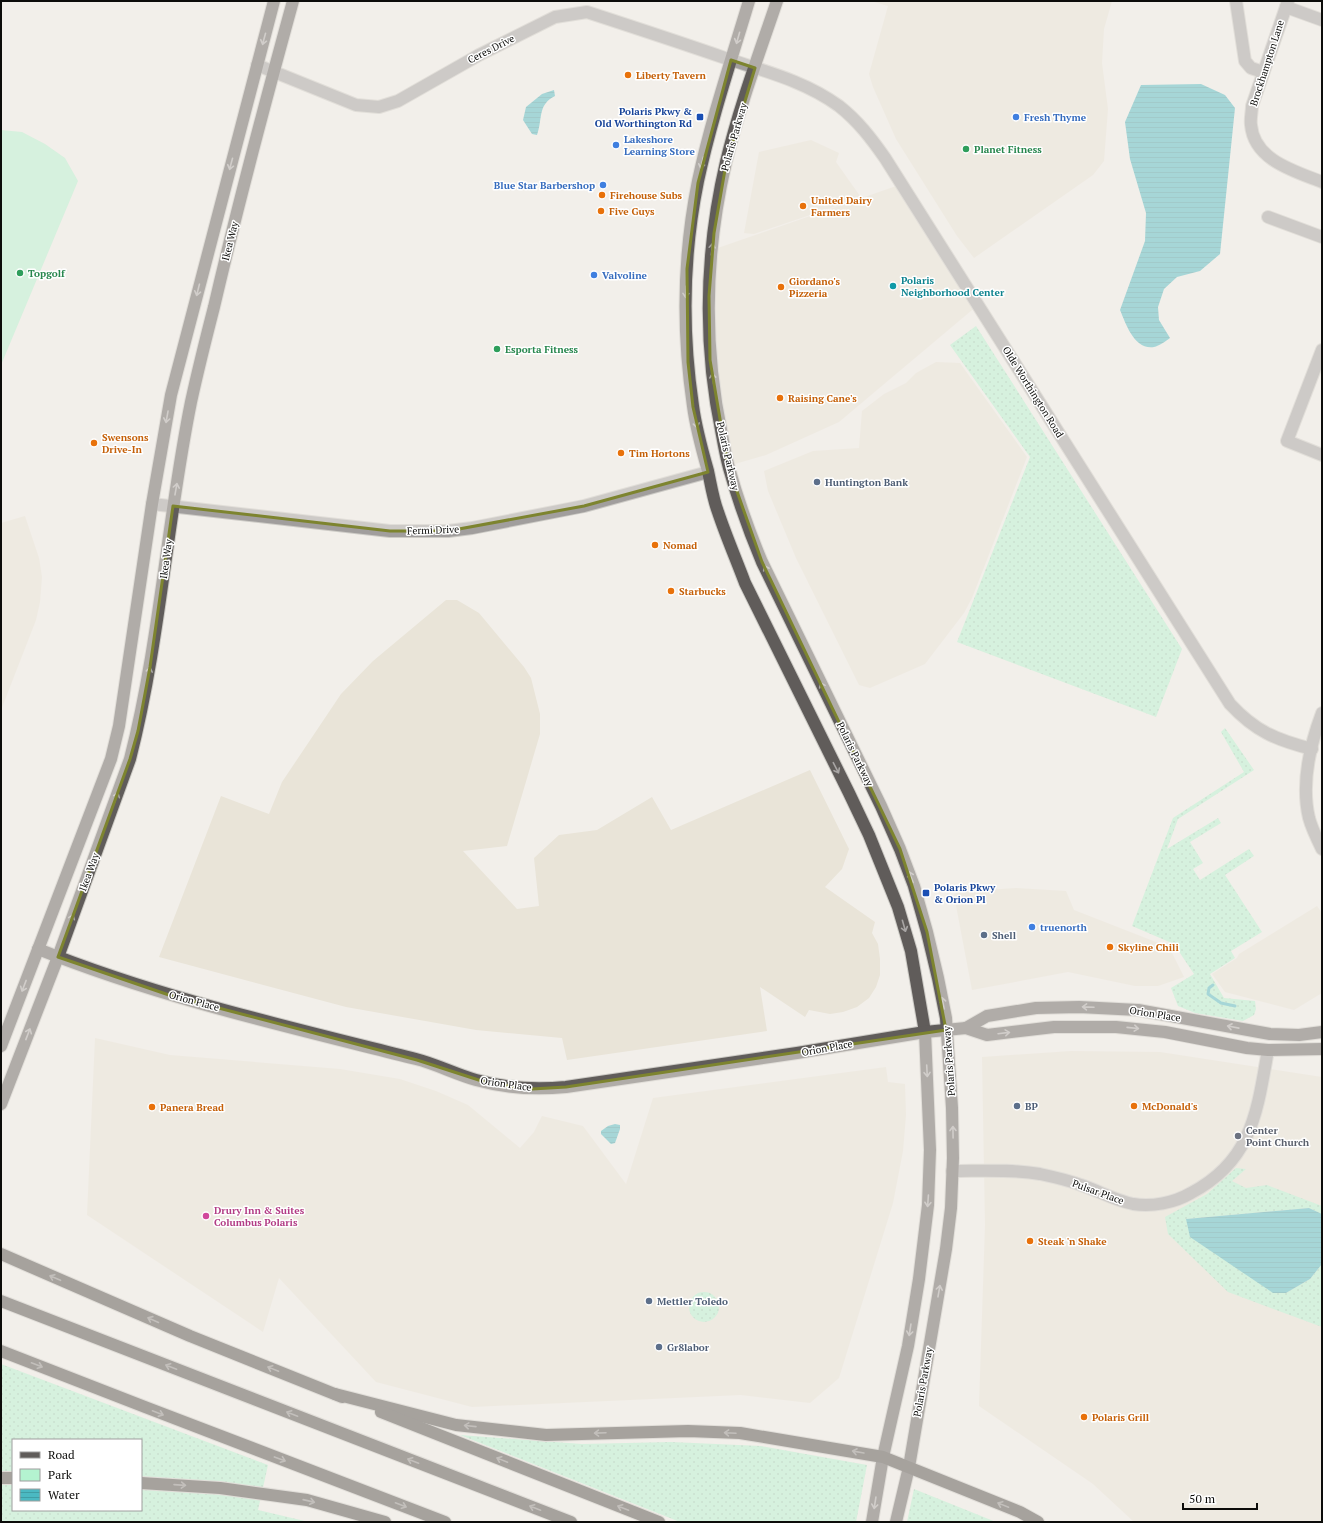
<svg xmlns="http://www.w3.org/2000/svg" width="1323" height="1523" font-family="'PT Serif',serif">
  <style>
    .built { fill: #e9e4d8 }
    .green { fill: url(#green-dots); fill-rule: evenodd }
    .pitch { fill: #b4f3d0 }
    .water { fill: url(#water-rules) }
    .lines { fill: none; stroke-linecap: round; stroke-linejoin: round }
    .stream { stroke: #4bb9c2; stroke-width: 3 }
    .minor-casing { stroke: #cdcbc6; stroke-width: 14 }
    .major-casing { stroke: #cdcbc6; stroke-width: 14 }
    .highway-casing { stroke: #cdcbc6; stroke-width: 14 }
    .minor { stroke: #a19e9d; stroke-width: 12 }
    .major { stroke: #605c5a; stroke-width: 12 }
    .highway { stroke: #494542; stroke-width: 12 }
    .oneway { stroke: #a8a5a4 }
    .oneway2 { stroke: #898684 }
    .marked { fill: none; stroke: #7d842f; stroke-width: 3; stroke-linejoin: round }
    .food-dot { fill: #e8710a; stroke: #fff; stroke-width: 1.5 }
    .transit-dot { fill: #1a4fb4; stroke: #fff; stroke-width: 1.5 }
    .shop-dot { fill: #3f7fe0; stroke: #fff; stroke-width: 1.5 }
    .leisure-dot { fill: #2e9e5b; stroke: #fff; stroke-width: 1.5 }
    .culture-dot { fill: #0f9aa8; stroke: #fff; stroke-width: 1.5 }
    .service-dot { fill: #5c6f8a; stroke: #fff; stroke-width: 1.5 }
    .worship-dot { fill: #6b7280; stroke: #fff; stroke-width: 1.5 }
    .hotel-dot { fill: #d1479c; stroke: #fff; stroke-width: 1.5 }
    .labels { text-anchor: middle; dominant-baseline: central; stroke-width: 3; stroke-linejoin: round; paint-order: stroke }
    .street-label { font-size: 10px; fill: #0c0c0a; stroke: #fff }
    .food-label { font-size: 10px; font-weight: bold; fill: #c56008; stroke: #fff; text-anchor: start }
    .transit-label { font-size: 10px; font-weight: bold; fill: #164399; stroke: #fff; text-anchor: end }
    .shop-label { font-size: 10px; font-weight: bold; fill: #366cbe; stroke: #fff; text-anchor: start }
    .leisure-label { font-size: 10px; font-weight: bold; fill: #27864d; stroke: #fff; text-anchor: start }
    .culture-label { font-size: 10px; font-weight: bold; fill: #0d838f; stroke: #fff; text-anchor: start }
    .service-label { font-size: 10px; font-weight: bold; fill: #4e5e75; stroke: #fff; text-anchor: start }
    .worship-label { font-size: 10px; font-weight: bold; fill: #5b616d; stroke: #fff; text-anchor: start }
    .hotel-label { font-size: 10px; font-weight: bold; fill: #b23c85; stroke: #fff; text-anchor: start }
  </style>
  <defs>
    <pattern id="green-dots" width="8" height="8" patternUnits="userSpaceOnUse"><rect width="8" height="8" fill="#b4f3d0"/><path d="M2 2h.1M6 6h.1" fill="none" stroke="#9acfb1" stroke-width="1.8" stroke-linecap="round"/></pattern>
    <pattern id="water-rules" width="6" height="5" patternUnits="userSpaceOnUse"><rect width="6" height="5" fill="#4bb9c2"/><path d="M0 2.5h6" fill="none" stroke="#409ea5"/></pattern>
  </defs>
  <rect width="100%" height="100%" fill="#f2efea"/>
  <g class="built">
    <path d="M871 1H1112L1104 29 1102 63 1108 109 1104 161 1093 175 974 258 957 236 896 139 873 87 869 74 888 6Z"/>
    <path d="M811 140 839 153 836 162 860 196 828 209 754 234 744 233 759 152Z"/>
    <path d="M902 184 978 305 839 422 766 455 728 466 716 404 712 250Z"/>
    <path d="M936 362 960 363 1027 457 972 598 964 613 925 664 870 688 859 685 796 558 768 491 764 471 813 451 859 448 862 411 884 394 906 383 916 373Z"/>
    <path d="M25 516 39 558 42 577 40 602 36 620 1 710V523Z"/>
    <path d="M446 600H457L479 613 524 667 531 678 540 714V734L507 846 463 851 517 909 539 906 534 858 559 835 597 830 652 797 671 830 810 770 849 849 842 869 825 887 875 922 872 933 878 944 880 959V975L876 987 869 998 857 1007 843 1012 830 1014 809 1010 805 1017 760 987 767 1031 567 1060 562 1038 476 1030 346 1007 159 957 221 796 269 814 282 782 341 694 373 661Z"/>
    <path d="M1016 888 1066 891 1074 910 1161 944 1171 951 1184 977 1158 986H1135L1068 972 972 990 954 895 957 892Z"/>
    <path d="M1317 906 1322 913V993L1294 1010 1225 992 1212 974 1237 958 1239 954Z"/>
    <path d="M95 1038 170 1055 340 1069 400 1079 436 1091 468 1105 520 1148 534 1132 542 1116 583 1126 626 1184 653 1098 886 1067 888 1082 905 1084 906 1115 903 1151 893 1203 839 1378 810 1403 741 1395 472 1407 376 1382 279 1278 263 1332 87 1215Z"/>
    <path d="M1071 1051 1160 1052 1322 1077V1522H1134L1093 1484 979 1406 985 1225 982 1057Z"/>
  </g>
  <g class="green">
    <path d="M976 326 1182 649 1156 717 957 642 1030 457 950 345Z"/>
    <path d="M1225 728 1254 770 1178 819 1167 849 1218 818 1221 823 1190 842 1203 863 1193 869 1200 880 1249 849 1254 856 1225 875 1262 932 1231 951 1235 958 1210 974 1224 998 1255 1001 1256 1009 1254 1015 1243 1021 1195 1013 1178 1006 1171 988 1194 974 1174 944 1132 926 1173 818 1244 772 1221 732Z"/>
    <path d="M1236 1168 1246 1169 1232 1181 1246 1188 1267 1185 1322 1206V1214L1309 1208 1186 1219 1286 1293 1310 1279 1322 1264V1327L1228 1292 1168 1234 1165 1217 1207 1194Z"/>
    <circle cx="704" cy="1307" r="15"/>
    <path d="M1 1364 268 1465 258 1510 309 1522H1ZM13 1440H141V1510H13Z"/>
    <path d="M460 1435 582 1444 671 1442 761 1446 867 1465 856 1522H680Z"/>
    <path d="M914 1489 996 1522H907Z"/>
  </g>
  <path class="pitch" d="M1 130 22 132 45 144 65 158 78 181 1 365Z"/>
  <g class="water">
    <path d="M1201 84 1225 95 1235 108 1220 254 1200 271 1177 277 1164 289 1158 307 1159 320 1170 338C1166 341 1159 346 1154 347 1134 350 1126 324 1120 310L1145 241 1146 213 1130 159 1125 122 1141 85Z"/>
    <path d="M554 90 555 96C537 105 543 119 537 135L532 134 523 120 526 107 542 94Z"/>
    <path d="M615 1124 620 1125V1129L615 1143 611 1144 601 1134V1131L608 1126Z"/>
    <path d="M1309 1208 1322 1214V1264L1310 1279 1286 1293H1273L1190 1237 1186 1219Z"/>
  </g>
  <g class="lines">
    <path class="stream" d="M1213 985 1209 988 1208 994 1221 1003 1235 1006"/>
    <g class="minor-casing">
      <g id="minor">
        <path d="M1236 1 1245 61 1251 68 1263 72"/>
        <path d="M1288 1 1252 106C1252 112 1250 119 1251 125 1254 160 1294 171 1322 182"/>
        <path d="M1286 7 1322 20"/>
        <path d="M257 65 356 105 379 107 398 101 479 55 555 17 587 12C633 27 679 42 725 58 764 71 805 81 839 106 858 121 871 138 885 158L1230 704C1255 731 1276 740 1312 749"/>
        <path d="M1268 217 1322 237"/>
        <path d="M1322 350 1287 441 1322 455"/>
        <path d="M152 504 390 531H448L472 528 584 506 708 472"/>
        <path d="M1322 713C1310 745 1301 784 1309 818 1312 829 1317 839 1322 849"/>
        <path d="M952 1171C981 1171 1012 1169 1040 1174 1054 1177 1068 1180 1081 1185 1099 1191 1114 1200 1133 1204 1152 1207 1174 1203 1191 1193 1252 1161 1257 1112 1268 1050"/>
      </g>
    </g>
    <g class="major-casing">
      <g id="major">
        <path d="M749 1C731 61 711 120 698 181 683 255 682 332 693 406 696 429 702 450 708 471 711 485 713 499 718 512 726 536 736 559 745 583L849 793 869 835 898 907 911 951 925 1032 930 1150 928 1205 919 1279 908 1346 883 1457 872 1522"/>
        <path d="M777 1C759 54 739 108 726 162 705 252 703 345 722 435 724 446 726 457 729 468 738 500 749 531 762 562L881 806 900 849 914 886 927 932 938 978 946 1018 952 1108 953 1158 951 1208 946 1249 928 1355 909 1467 896 1522"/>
        <path d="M38 949C160 998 289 1027 416 1059 436 1064 455 1074 476 1080 505 1088 536 1090 566 1087L797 1053 925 1032 966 1028 987 1035 1054 1027H1116L1165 1032 1247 1048 1268 1050 1322 1049"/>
        <path d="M966 1028 987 1016 1036 1008 1079 1007 1138 1010 1270 1034 1299 1035 1322 1032"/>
        <path d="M1 1046 111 759 119 726 152 504 171 395 274 1"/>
        <path d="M1 1104 58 957 130 759C160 642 167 520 191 402 198 370 206 338 214 307 238 204 265 103 293 1"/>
      </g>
    </g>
    <g class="highway-casing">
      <g id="highway">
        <path d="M1 1254 190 1336 342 1397"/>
        <path d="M1 1301 571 1522"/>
        <path d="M1 1351 145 1407 445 1522"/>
        <path d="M335 1394 456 1425 546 1435 688 1431 740 1433 883 1457 1020 1512 1038 1522"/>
        <path d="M381 1412 659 1522"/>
        <path d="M1 1478H13"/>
        <path d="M141 1483 220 1488 307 1500 385 1522"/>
      </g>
    </g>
    <use href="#minor" class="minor"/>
    <use href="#major" class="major"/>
    <use href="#highway" class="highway"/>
  </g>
  <defs><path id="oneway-shaft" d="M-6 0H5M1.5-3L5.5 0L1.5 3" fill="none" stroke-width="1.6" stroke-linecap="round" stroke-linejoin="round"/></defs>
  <g class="oneway">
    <use href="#oneway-shaft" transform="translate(738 38) rotate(106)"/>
    <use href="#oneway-shaft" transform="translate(264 39) rotate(105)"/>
    <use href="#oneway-shaft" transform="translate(702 163) rotate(103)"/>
    <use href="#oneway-shaft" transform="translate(231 164) rotate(105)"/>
    <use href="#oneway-shaft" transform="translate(712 249) rotate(-84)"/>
    <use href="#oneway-shaft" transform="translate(198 290) rotate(104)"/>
    <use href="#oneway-shaft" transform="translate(686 292) rotate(92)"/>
    <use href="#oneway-shaft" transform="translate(713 379) rotate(-98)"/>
    <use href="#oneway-shaft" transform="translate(167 417) rotate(100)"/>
    <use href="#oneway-shaft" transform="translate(696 422) rotate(79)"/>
    <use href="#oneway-shaft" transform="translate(176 489) rotate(-80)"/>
    <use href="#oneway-shaft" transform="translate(767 571) rotate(-116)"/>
    <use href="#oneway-shaft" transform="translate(149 673) rotate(-79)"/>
    <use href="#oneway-shaft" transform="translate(823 688) rotate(-115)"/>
    <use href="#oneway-shaft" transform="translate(836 768) rotate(63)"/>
    <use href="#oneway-shaft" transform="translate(116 798) rotate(-70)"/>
    <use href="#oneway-shaft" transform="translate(911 877) rotate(-111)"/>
    <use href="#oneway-shaft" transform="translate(71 920) rotate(-70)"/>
    <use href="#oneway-shaft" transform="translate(904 926) rotate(74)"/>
    <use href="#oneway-shaft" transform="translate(24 986) rotate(111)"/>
    <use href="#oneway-shaft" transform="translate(943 1003) rotate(-101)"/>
    <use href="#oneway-shaft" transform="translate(1088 1007) rotate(-178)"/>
    <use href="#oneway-shaft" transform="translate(1233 1027) rotate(-169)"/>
    <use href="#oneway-shaft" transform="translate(1133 1028) rotate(6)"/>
    <use href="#oneway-shaft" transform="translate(1004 1033) rotate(-7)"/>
    <use href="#oneway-shaft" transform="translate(28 1034) rotate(-69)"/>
    <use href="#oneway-shaft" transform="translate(927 1071) rotate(87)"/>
    <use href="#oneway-shaft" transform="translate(953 1132) rotate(-91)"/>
    <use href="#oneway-shaft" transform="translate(928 1201) rotate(94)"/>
    <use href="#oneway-shaft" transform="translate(939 1291) rotate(-80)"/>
    <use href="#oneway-shaft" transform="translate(910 1330) rotate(99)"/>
    <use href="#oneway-shaft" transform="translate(875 1503) rotate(99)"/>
  </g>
  <g class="oneway2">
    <use href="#oneway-shaft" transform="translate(55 1278) rotate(-157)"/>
    <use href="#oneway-shaft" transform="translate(153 1320) rotate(-156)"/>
    <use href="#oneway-shaft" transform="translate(37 1365) rotate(21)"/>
    <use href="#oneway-shaft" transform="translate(171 1367) rotate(-159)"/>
    <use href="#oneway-shaft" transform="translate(273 1369) rotate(-158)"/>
    <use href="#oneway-shaft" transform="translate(158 1413) rotate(21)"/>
    <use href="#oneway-shaft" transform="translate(292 1414) rotate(-159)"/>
    <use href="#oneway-shaft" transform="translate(470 1426) rotate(-174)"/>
    <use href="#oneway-shaft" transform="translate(600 1433) rotate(178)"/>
    <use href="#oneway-shaft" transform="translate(730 1433) rotate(-177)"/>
    <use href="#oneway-shaft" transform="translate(858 1452) rotate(-170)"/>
    <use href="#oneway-shaft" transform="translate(280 1459) rotate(20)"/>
    <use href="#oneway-shaft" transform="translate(502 1460) rotate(-158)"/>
    <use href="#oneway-shaft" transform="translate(413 1461) rotate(-159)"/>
    <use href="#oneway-shaft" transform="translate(180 1485) rotate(4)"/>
    <use href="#oneway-shaft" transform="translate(309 1501) rotate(13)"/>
    <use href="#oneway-shaft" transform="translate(401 1505) rotate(21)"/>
    <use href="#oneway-shaft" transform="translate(1003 1505) rotate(-158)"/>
    <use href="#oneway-shaft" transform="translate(535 1508) rotate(-159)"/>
    <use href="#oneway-shaft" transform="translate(623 1508) rotate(-159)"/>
  </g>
  <path d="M0 0H1323V1523H0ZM731 60 755 68 726 164 714 233 709 296 710 360 728 466 762 562 900 849 927 932 946 1030 566 1087 532 1089 488 1083 417 1060 169 995 58 957 130 759 138 731 150 667 173 506 390 531H448L584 506 708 472 693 407 688 362 687 269 698 183Z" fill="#f2efea" fill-opacity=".55" fill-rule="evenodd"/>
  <path class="marked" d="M731 60 755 68 726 164 714 233 709 296 710 360 728 466 762 562 900 849 927 932 946 1030 566 1087 532 1089 488 1083 417 1060 169 995 58 957 130 759 138 731 150 667 173 506 390 531H448L584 506 708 472 693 407 688 362 687 269 698 183Z"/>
  <g class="food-dot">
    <circle cx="628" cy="75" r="4"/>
    <circle cx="602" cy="195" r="4"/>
    <circle cx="803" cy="206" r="4"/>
    <circle cx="601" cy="211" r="4"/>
    <circle cx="781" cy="287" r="4"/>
    <circle cx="780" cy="398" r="4"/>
    <circle cx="94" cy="443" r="4"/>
    <circle cx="621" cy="453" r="4"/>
    <circle cx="655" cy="545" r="4"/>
    <circle cx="671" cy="591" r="4"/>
    <circle cx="1110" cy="947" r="4"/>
    <circle cx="1134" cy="1106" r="4"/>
    <circle cx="152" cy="1107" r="4"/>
    <circle cx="1030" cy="1241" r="4"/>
    <circle cx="1084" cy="1417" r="4"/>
  </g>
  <g class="transit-dot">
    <rect x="696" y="113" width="8" height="8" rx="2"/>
    <rect x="922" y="889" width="8" height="8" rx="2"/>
  </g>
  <g class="shop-dot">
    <circle cx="1016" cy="117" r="4"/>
    <circle cx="616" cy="145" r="4"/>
    <circle cx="603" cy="185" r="4"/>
    <circle cx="594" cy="275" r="4"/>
    <circle cx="1032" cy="927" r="4"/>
  </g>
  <g class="leisure-dot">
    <circle cx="966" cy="149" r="4"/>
    <circle cx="20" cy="273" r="4"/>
    <circle cx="497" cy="349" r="4"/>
  </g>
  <circle class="culture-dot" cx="893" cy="286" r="4"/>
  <g class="service-dot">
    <circle cx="817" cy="482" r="4"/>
    <circle cx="984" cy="935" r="4"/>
    <circle cx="1017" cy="1106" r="4"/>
    <circle cx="649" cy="1301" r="4"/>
    <circle cx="659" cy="1347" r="4"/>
  </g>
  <circle class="worship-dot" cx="1238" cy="1136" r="4"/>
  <circle class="hotel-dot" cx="206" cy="1216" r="4"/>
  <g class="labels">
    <g class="street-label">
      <text transform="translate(491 49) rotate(-27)">Ceres Drive</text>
      <text transform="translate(1267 63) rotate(-72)">Brockhampton Lane</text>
      <text transform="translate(734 137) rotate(-74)">Polaris Parkway</text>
      <text transform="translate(230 241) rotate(-76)">Ikea Way</text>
      <text transform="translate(1033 392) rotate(58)">Olde Worthington Road</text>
      <text transform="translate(728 456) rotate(77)">Polaris Parkway</text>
      <text transform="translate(433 530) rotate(-2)">Fermi Drive</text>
      <text transform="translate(166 559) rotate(-82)">Ikea Way</text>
      <text transform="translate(855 754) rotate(64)">Polaris Parkway</text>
      <text transform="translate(89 872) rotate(-70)">Ikea Way</text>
      <text transform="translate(194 1001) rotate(15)">Orion Place</text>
      <text transform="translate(1155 1014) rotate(9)">Orion Place</text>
      <text transform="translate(827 1048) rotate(-10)">Orion Place</text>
      <text transform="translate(949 1061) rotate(-94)">Polaris Parkway</text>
      <text transform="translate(506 1084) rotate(8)">Orion Place</text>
      <text transform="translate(1098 1192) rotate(20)">Pulsar Place</text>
      <text transform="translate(923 1382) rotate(-80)">Polaris Parkway</text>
    </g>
    <g class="food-label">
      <text x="636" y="75">Liberty Tavern</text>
      <text x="610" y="195">Firehouse Subs</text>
      <text x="811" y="200">United Dairy<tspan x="811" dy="12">Farmers</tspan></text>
      <text x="609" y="211">Five Guys</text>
      <text x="789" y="281">Giordano's<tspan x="789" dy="12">Pizzeria</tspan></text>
      <text x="788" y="398">Raising Cane's</text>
      <text x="102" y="437">Swensons<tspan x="102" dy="12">Drive-In</tspan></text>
      <text x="629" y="453">Tim Hortons</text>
      <text x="663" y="545">Nomad</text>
      <text x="679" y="591">Starbucks</text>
      <text x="1118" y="947">Skyline Chili</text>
      <text x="1142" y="1106">McDonald's</text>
      <text x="160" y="1107">Panera Bread</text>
      <text x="1038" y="1241">Steak 'n Shake</text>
      <text x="1092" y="1417">Polaris Grill</text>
    </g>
    <g class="transit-label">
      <text x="692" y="111">Polaris Pkwy &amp;<tspan x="692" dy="12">Old Worthington Rd</tspan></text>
      <text x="934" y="887" text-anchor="start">Polaris Pkwy<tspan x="934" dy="12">&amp; Orion Pl</tspan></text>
    </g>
    <g class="shop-label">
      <text x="1024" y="117">Fresh Thyme</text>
      <text x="624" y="139">Lakeshore<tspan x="624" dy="12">Learning Store</tspan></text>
      <text x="595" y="185" text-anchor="end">Blue Star Barbershop</text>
      <text x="602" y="275">Valvoline</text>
      <text x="1040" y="927">truenorth</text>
    </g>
    <g class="leisure-label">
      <text x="974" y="149">Planet Fitness</text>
      <text x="28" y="273">Topgolf</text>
      <text x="505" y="349">Esporta Fitness</text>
    </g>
    <g class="culture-label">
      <text x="901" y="280">Polaris<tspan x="901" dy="12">Neighborhood Center</tspan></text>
    </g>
    <g class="service-label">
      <text x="825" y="482">Huntington Bank</text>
      <text x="992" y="935">Shell</text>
      <text x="1025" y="1106">BP</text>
      <text x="657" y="1301">Mettler Toledo</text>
      <text x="667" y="1347">Gr8labor</text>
    </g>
    <g class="worship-label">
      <text x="1246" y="1130">Center<tspan x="1246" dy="12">Point Church</tspan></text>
    </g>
    <g class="hotel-label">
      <text x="214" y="1210">Drury Inn &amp; Suites<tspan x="214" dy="12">Columbus Polaris</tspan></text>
    </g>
  </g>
  <rect width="1323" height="1523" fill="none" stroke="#0c0c0a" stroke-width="4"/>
  <rect x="12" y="1439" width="130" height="72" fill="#ffffff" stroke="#9e9e9d"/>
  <rect x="20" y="1452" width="20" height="6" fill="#605c5a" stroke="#9e9e9d"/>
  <text x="48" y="1459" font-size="12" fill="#0c0c0a">Road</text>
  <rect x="20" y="1469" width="20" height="12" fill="#b4f3d0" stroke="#9e9e9d"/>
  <text x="48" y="1479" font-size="12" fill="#0c0c0a">Park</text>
  <rect x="20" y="1489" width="20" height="12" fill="url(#water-rules)" stroke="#9e9e9d"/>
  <text x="48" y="1499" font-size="12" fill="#0c0c0a">Water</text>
  <path d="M1183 1503v6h74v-6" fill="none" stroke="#0c0c0a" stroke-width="2"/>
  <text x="1189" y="1503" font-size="12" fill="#0c0c0a" stroke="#ffffff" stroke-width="3" paint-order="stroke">50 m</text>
</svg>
